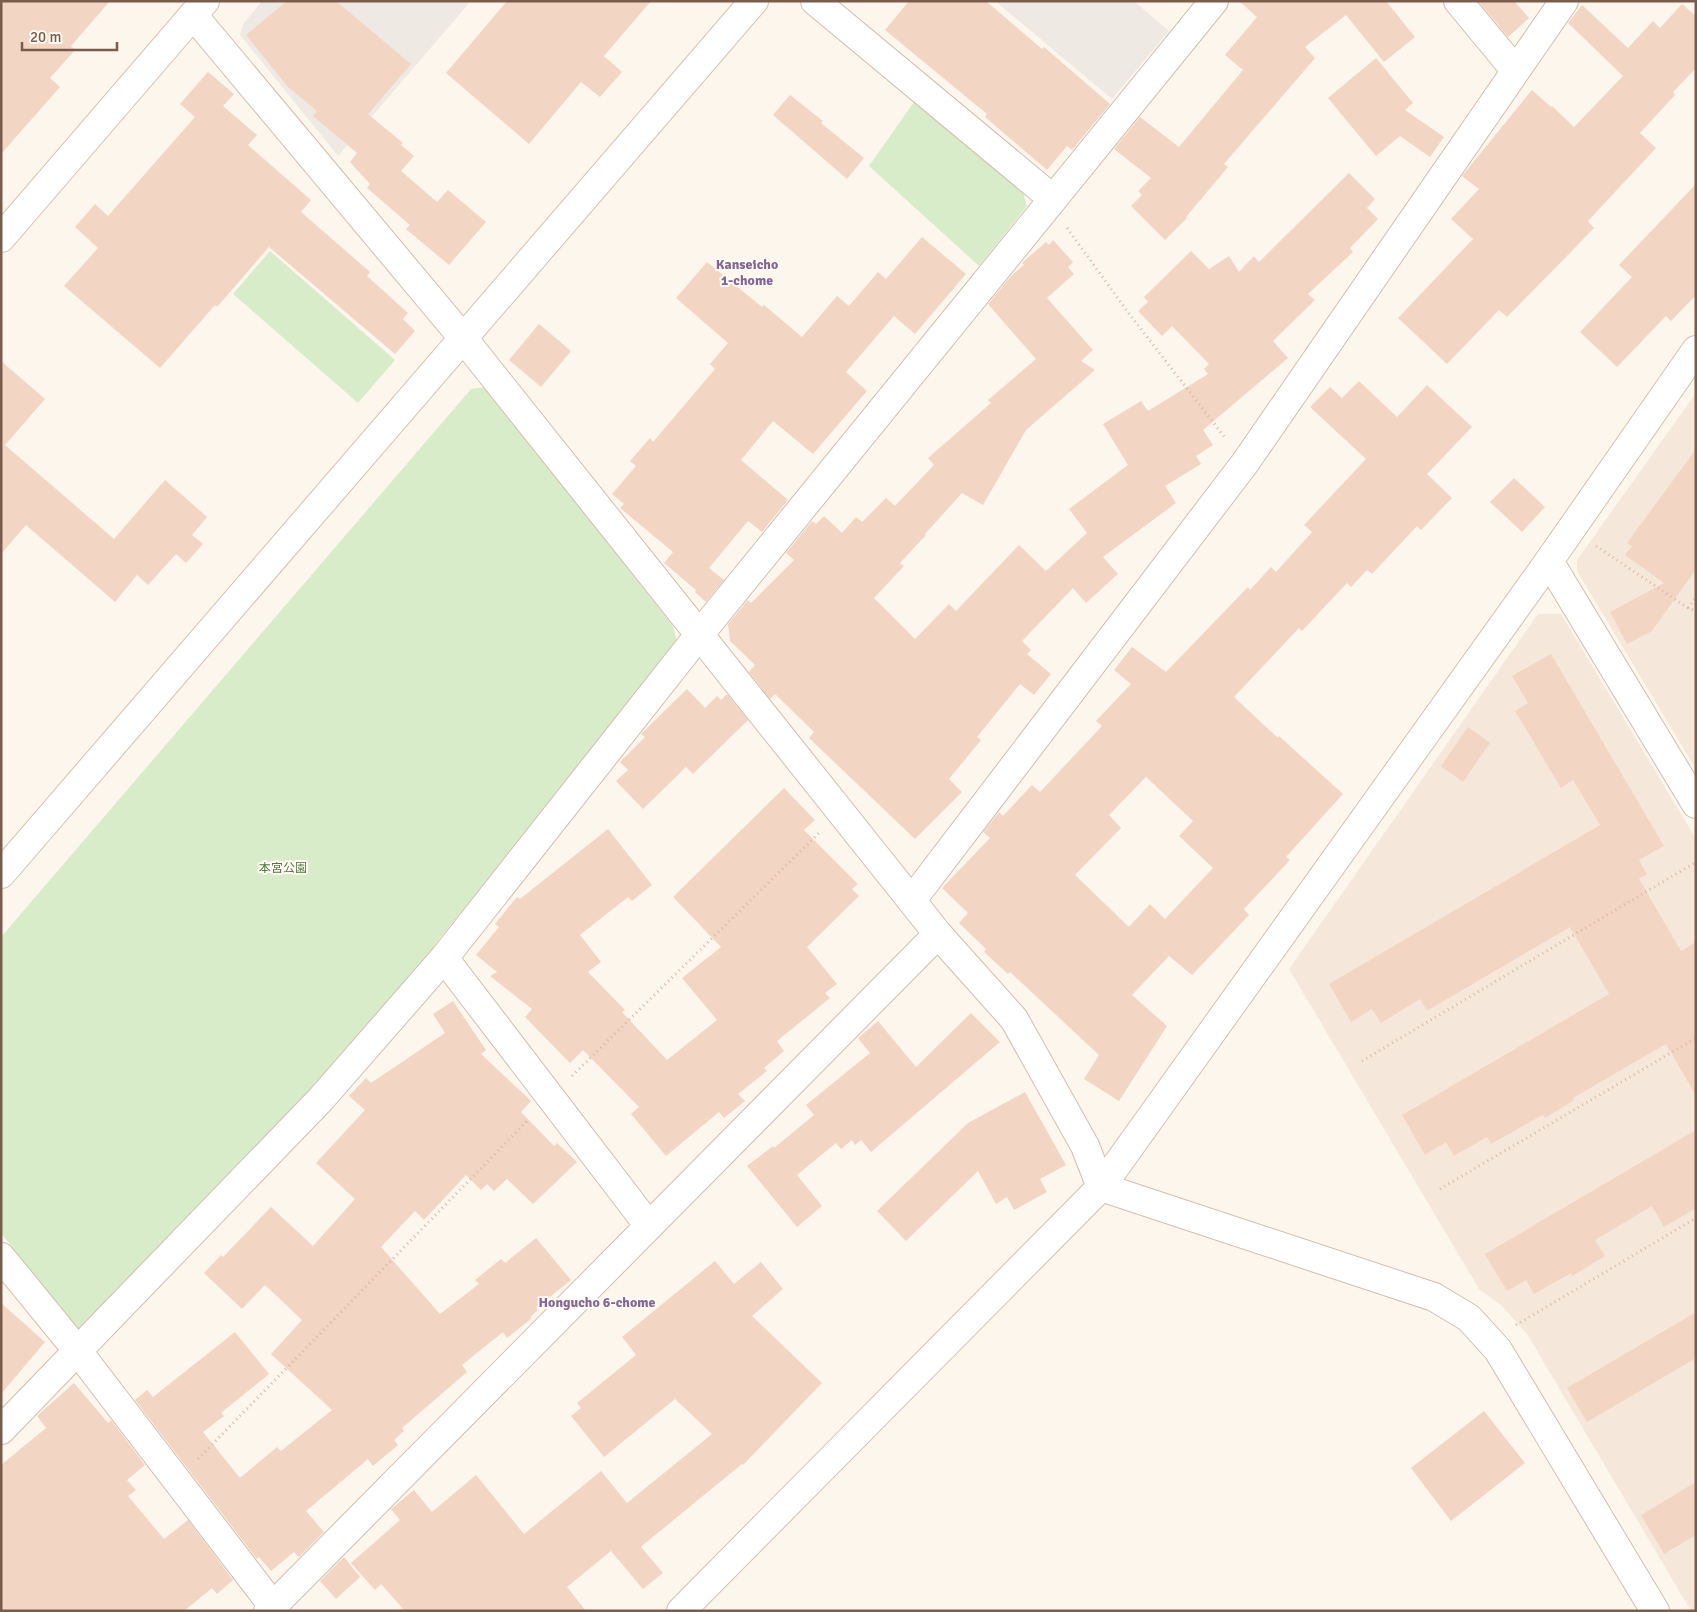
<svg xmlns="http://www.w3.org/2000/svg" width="1697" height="1612" font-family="Signika,'Noto Sans JP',sans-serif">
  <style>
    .residential { fill: #f5e8da }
    .industrial { fill: #efe9e4 }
    .green { fill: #d8ecc9 }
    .building { fill: #f3d5c3; fill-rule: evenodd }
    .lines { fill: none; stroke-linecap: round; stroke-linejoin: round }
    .street-casing { stroke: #d1beb0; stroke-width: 30 }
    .secondary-casing { stroke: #d6c0b0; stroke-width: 30 }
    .path { stroke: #d9b8a5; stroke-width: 3; stroke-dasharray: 1 4; stroke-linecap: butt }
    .street { stroke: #fff; stroke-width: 28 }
    .secondary { stroke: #fff; stroke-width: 28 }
    .labels { text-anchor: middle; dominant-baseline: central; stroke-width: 4; stroke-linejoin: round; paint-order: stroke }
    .park-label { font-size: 12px; fill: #537a41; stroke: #fffaf3 }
    .neighbourhood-label { font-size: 14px; font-weight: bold; fill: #846695; stroke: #fffaf3 }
  </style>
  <rect width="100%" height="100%" fill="#fdf6ec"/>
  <g class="residential">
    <path d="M1696 393V769L1577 571V560Z"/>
    <path d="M1538 614H1561L1696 839V1611H1691L1527 1334 1502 1306 1479 1289 1289 969Z"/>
  </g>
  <g class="industrial">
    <path d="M262 1H471L338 156 240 35 243 24Z"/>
    <path d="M995 1H1134L1169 31 1112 99Z"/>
  </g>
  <g class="green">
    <path d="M916 99 1023 192 1027 206 979 266 869 166Z"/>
    <path d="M270 251 395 360 358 403 233 294Z"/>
    <path d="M485 387 673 626 678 645 436 943 424 965 307 1094 82 1328H75L1 1233V937L471 389Z"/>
  </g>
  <g class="building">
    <path d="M1 1H110L71 46 75 50 50 78 60 87 1 154Z"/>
    <path d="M287 1H336L411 64 368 114 403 143 401 145 414 156 401 171 437 202 448 190 486 222 449 265 406 229 410 225 367 188 370 184 350 162 357 153 313 116 317 111 288 87 246 35Z"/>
    <path d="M507 1H651L604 56 622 72 600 97 581 82 529 144 446 73Z"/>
    <path d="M909 1H986L1042 49 1044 47 1110 104 1072 150 1067 146 1047 170 985 117 987 114 885 30Z"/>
    <path d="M1239 1H1386L1415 37 1384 62 1346 15 1305 47 1315 58 1224 164 1228 167 1186 217 1187 218 1165 240 1131 206 1142 195 1138 191 1151 178 1114 149 1140 117 1179 147 1243 70 1225 55 1257 17Z"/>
    <path d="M1478 1H1514L1529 18 1508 37Z"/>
    <path d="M1682 4 1696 16V68L1673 92 1675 95 1640 133 1656 148 1588 221 1594 228 1567 256 1507 317 1499 310 1447 364 1398 318 1473 239 1451 219 1479 189 1462 176 1532 90 1551 107 1552 106 1574 127 1623 76 1568 23 1582 5 1628 48 1653 21 1660 28Z"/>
    <path d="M1376 58 1413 103 1405 110 1444 137 1430 157 1400 136 1376 156 1328 98Z"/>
    <path d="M208 72 234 94 223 106 257 135 248 145 311 200 301 212 370 272 367 276 408 313 403 319 415 331 395 354 269 247 217 307 215 305 160 368 64 286 98 248 75 227 95 204 108 216 195 117 180 104Z"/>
    <path d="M790 95 823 121 821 123 864 158 847 179 773 115Z"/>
    <path d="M1349 173 1375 199 1367 208 1378 219 1350 248 1353 252 1308 294 1315 300 1273 341 1288 358 1203 430 1213 445 1196 456 1201 464 1165 486 1176 503 1103 557 1118 574 1086 603 1073 588 1022 641 1031 650 1027 654 1051 674 1034 695 1020 684 977 737 981 740 949 779 962 792 915 839 809 738 814 732 775 694 770 699 749 672 755 665 730 641 728 624 748 600 751 603 794 560 786 553 812 521 816 524 824 516 842 533 856 517 862 522 886 498 895 506 934 465 928 458 991 403 988 400 1036 359 988 304 1011 276 1024 265 1022 263 1046 242 1049 245 1053 240 1073 262 1068 267 1074 274 1047 298 1093 350 1081 361 1095 370 1026 430 983 505 962 493 925 534 926 535 900 563 904 566 874 598 915 639 949 604 956 611 1019 545 1046 571 1087 533 1069 509 1128 465 1103 424 1141 401 1148 411 1208 374 1204 369 1209 364 1172 326 1162 336 1138 311 1148 302 1144 297 1191 251 1209 269 1229 256 1239 272 1254 256 1259 262Z"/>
    <path d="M1696 184V295L1671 321 1666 316 1617 367 1580 332 1632 277 1619 265Z"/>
    <path d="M922 237 966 274 915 334 894 316 846 372 867 391 813 454 773 421 741 460 788 500 762 532 748 521 709 568 724 580 706 602 695 592 696 590 664 563 673 552 620 508 624 504 612 494 636 466 630 461 650 438 653 442 715 369 710 364 728 343 676 298 707 262 762 307 764 305 802 337 837 296 849 306 878 272 886 279Z"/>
    <path d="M539 324 571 351 541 387 509 360Z"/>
    <path d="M1 361 45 399 5 445 114 539 165 480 207 517 192 535 203 544 186 563 176 554 148 585 137 575 115 602 26 525 1 554Z"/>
    <path d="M1359 381 1397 417 1427 385 1472 427 1427 474 1452 498 1421 530 1417 526 1372 574 1367 570 1351 587 1347 583 1302 631 1299 628 1234 697 1278 738 1279 736 1343 794 1286 857 1290 860 1244 909 1249 915 1192 975 1169 956 1132 995 1167 1026 1119 1101 1084 1079 1099 1055 1010 972 1008 974 984 952 986 949 959 923 968 913 942 888 990 838 983 832 999 812 1003 816 1032 785 1040 792 1102 726 1096 721 1131 684 1114 670 1132 647 1166 672 1248 587 1250 590 1271 567 1276 572 1312 532 1304 525 1366 459 1310 407 1330 387 1342 398ZM1146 777 1193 821 1179 836 1213 868 1165 919 1150 904 1129 927 1075 875 1121 828 1109 815Z"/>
    <path d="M1696 449V569L1652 631 1627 644 1610 612 1664 583 1625 555 1632 546 1627 543Z"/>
    <path d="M1514 478 1545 507 1522 532 1490 502Z"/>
    <path d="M1551 654 1664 846 1639 860 1647 874 1639 879 1681 951 1696 942V1096L1666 1044 1573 1098 1574 1100 1545 1118 1543 1115 1491 1144 1487 1137 1454 1156 1446 1142 1425 1155 1402 1115 1609 994 1570 927 1427 1011 1420 999 1381 1023 1372 1009 1351 1022 1329 984 1600 825 1573 780 1561 788 1515 711 1528 703 1512 676Z"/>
    <path d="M687 689 705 708 717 696 721 700 727 694 748 720 693 774 686 767 643 809 616 781 628 770 620 762 645 737 641 734Z"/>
    <path d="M1468 727 1490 743 1463 782 1441 766Z"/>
    <path d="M784 788 815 820 804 830 858 884 852 889 859 896 807 947 837 984 825 993 830 998 777 1041 784 1051 764 1068 767 1071 738 1094 745 1101 724 1118 719 1112 666 1156 631 1114 639 1107 583 1050 570 1063 525 1017 532 1009 490 976 497 972 476 955 499 927 495 924 517 897 520 899 608 829 652 885 632 901 628 897 580 935 601 962 588 972 625 1010 622 1012 667 1060 717 1020 682 978 721 947 673 897Z"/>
    <path d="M453 1001 486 1050 481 1054 531 1101 521 1112 554 1146 557 1143 577 1162 533 1204 507 1179 494 1191 487 1184 481 1190 466 1175 424 1220 415 1211 381 1247 440 1314 479 1284 475 1280 501 1259 505 1263 536 1238 571 1280 536 1308 538 1310 530 1317 532 1318 507 1338 503 1332 462 1365 467 1372 402 1428 404 1431 394 1440 398 1445 373 1466 368 1459 306 1511 324 1532 299 1557 294 1552 271 1571 259 1557 257 1559 135 1400 147 1390 153 1397 235 1332 269 1374 221 1413 224 1416 203 1432 240 1478 277 1447 281 1451 332 1410 271 1354 302 1320 265 1285 242 1309 204 1273 221 1255 223 1257 271 1207 313 1246 355 1199 316 1163 365 1110 349 1096 366 1078 371 1083 445 1033 433 1014Z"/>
    <path d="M971 1013 1000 1042 871 1152 861 1140 855 1145 852 1140 841 1149 836 1143 797 1175 822 1206 797 1227 747 1166 773 1146 774 1148 814 1115 806 1105 870 1053 858 1038 878 1021 916 1067Z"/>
    <path d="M1025 1092 1066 1165 1040 1179 1047 1192 1014 1210 1007 1197 996 1204 978 1171 906 1241 877 1211 968 1123Z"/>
    <path d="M1696 1130V1208L1664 1227 1652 1206 1595 1240 1605 1256 1572 1276 1571 1273 1534 1294 1526 1280 1507 1291 1485 1254Z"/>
    <path d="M715 1261 734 1284 761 1262 783 1289 752 1316 822 1383 743 1465 742 1464 643 1545 641 1547 663 1573 643 1589 611 1551 567 1587 586 1611H405L381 1584 375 1590 351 1563 400 1520 391 1509 414 1490 432 1512 476 1475 524 1534 601 1471 627 1503 712 1434 675 1399 604 1457 571 1416 581 1408 577 1403 636 1355 622 1337Z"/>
    <path d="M1 1303 45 1342 1 1394Z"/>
    <path d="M1696 1312V1358L1587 1422 1567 1388Z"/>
    <path d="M74 1383 108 1423 111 1420 145 1465 127 1480 136 1490 128 1496 164 1539 188 1520 233 1580 217 1594 212 1588 184 1611H1V1465L46 1428 37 1416Z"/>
    <path d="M1484 1411 1525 1463 1451 1521 1411 1468Z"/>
    <path d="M1696 1482V1535L1664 1554 1641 1515Z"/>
    <path d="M344 1557 360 1577 336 1599 320 1581Z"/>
  </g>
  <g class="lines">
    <g class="street-casing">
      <g id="street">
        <path d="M815 1 1053 199"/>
        <path d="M1458 1 1515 70"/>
        <path d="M193 15 463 338 938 934 1014 1019 1085 1146 1101 1187 1434 1297 1469 1318 1498 1350 1655 1611"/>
        <path d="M1549 561 1696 804"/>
        <path d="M912 900 1245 463 1564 1"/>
        <path d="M444 958 649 1226"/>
        <path d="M1 1257 77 1350 273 1606"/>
        <path d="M1 1430 321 1099 444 958 699 635 1214 1"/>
        <path d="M268 1611 938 934"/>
      </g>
    </g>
    <g class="secondary-casing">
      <g id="secondary">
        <path d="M1 238 205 1"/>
        <path d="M1 874 754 1"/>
        <path d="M681 1611 1101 1187 1549 561 1696 350"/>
      </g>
    </g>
    <g class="path">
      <path d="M1067 228 1127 311 1226 439"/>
      <path d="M1596 546 1688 608 1696 611"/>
      <path d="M1688 608 1696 597"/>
      <path d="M1362 1061 1696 862"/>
      <path d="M572 1076 819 833"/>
      <path d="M1440 1189 1696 1038"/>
      <path d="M1516 1325 1696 1218"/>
      <path d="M198 1459 529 1119"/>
    </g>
    <use href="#street" class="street"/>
    <use href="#secondary" class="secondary"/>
  </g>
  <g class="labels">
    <g class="park-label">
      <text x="283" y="868">本宮公園</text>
    </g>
    <g class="neighbourhood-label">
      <text x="747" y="264">Kanseicho<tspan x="747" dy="16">1-chome</tspan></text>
      <text x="597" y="1302">Hongucho 6-chome</text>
    </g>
  </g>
  <rect width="1697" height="1612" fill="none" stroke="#7a5c4d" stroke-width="5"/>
  <path d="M22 42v8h95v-8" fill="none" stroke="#7a5c4d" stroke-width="2.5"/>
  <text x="30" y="42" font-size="15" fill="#7a5c4d" stroke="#fffaf3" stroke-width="4" paint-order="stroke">20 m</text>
</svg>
